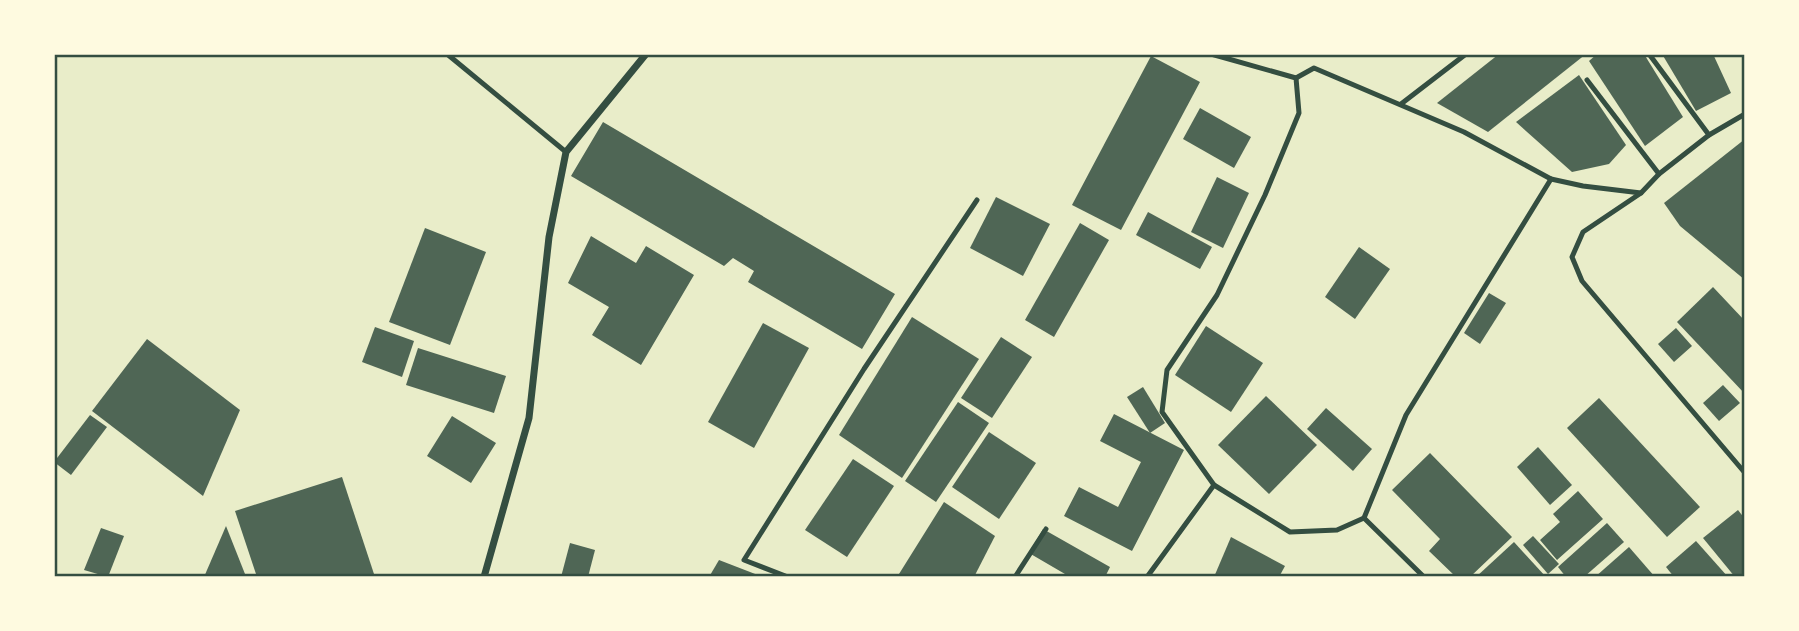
<svg xmlns="http://www.w3.org/2000/svg" width="1799" height="631" font-family="'Exo 2',sans-serif">
  <style>
    .building { fill: #4f6655 }
    .lines { fill: none; stroke-linecap: round; stroke-linejoin: round }
    .service { stroke: #344e41; stroke-width: 5 }
    .minor { stroke: #344e41; stroke-width: 7 }
    .neatline { fill: none; stroke: #344e41; stroke-width: 2.5 }
  </style>
  <rect width="100%" height="100%" fill="#e9edc9"/>
  <g class="building">
    <path d="M1499 54H1586L1488 132 1437 103Z"/>
    <path d="M1597 54H1644L1683 117 1645 146 1589 61Z"/>
    <path d="M1662 54H1713L1731 93 1696 111Z"/>
    <path d="M1151 56 1200 82 1121 230 1072 205Z"/>
    <path d="M1579 75 1626 145 1609 164 1572 172 1516 122Z"/>
    <path d="M1200 108 1251 137 1234 168 1183 139Z"/>
    <path d="M603 122 895 294 862 349 748 282 754 271 733 258 724 266 571 176Z"/>
    <path d="M1745 139V280L1680 226 1664 203Z"/>
    <path d="M1217 177 1249 193 1223 248 1191 232Z"/>
    <path d="M996 197 1050 224 1023 276 970 248Z"/>
    <path d="M1148 212 1212 247 1200 269 1136 235Z"/>
    <path d="M1080 223 1109 240 1054 337 1025 320Z"/>
    <path d="M425 228 486 252 450 345 389 322Z"/>
    <path d="M591 236 636 263 646 246 694 275 641 365 592 335 609 307 568 283Z"/>
    <path d="M1359 247 1390 269 1355 319 1325 297Z"/>
    <path d="M1713 287 1745 321V394L1677 322Z"/>
    <path d="M1489 293 1506 303 1480 344 1464 333Z"/>
    <path d="M912 317 979 359 902 478 839 435Z"/>
    <path d="M763 323 809 348 754 448 708 422Z"/>
    <path d="M1206 326 1263 363 1231 412 1175 375Z"/>
    <path d="M375 327 414 341 402 377 362 362Z"/>
    <path d="M1676 328 1692 346 1674 362 1658 344Z"/>
    <path d="M1001 337 1032 357 992 418 961 398Z"/>
    <path d="M147 339 240 410 203 496 92 411Z"/>
    <path d="M418 348 506 376 494 413 406 385Z"/>
    <path d="M1723 385 1740 403 1719 421 1703 403Z"/>
    <path d="M1143 387 1165 423 1150 433 1127 397Z"/>
    <path d="M1266 396 1317 445 1269 494 1218 445Z"/>
    <path d="M1599 398 1700 507 1667 537 1567 428Z"/>
    <path d="M958 402 989 423 936 502 905 481Z"/>
    <path d="M1326 408 1372 449 1353 471 1307 429Z"/>
    <path d="M1114 414 1184 450 1132 551 1064 516 1079 487 1118 507 1141 462 1100 441Z"/>
    <path d="M90 415 107 427 71 475 54 462Z"/>
    <path d="M452 416 496 443 471 483 427 456Z"/>
    <path d="M989 432 1036 463 999 519 952 487Z"/>
    <path d="M1538 447 1572 485 1550 505 1517 467Z"/>
    <path d="M1430 453 1512 537 1470 577H1456L1429 551 1440 539 1392 490Z"/>
    <path d="M853 459 894 486 847 557 805 530Z"/>
    <path d="M342 477 375 577H257L235 511Z"/>
    <path d="M1578 491 1603 519 1557 560 1540 540 1560 522 1553 514Z"/>
    <path d="M944 502 995 536 974 577H908L899 574Z"/>
    <path d="M1738 510 1745 519V577H1735L1703 538Z"/>
    <path d="M1607 523 1624 542 1584 577H1566L1558 567Z"/>
    <path d="M226 526 245 574 244 577H204Z"/>
    <path d="M101 528 124 536 108 577 84 570Z"/>
    <path d="M1043 529 1110 567 1105 577H1064L1065 574 1029 553Z"/>
    <path d="M1533 536 1559 564 1548 574 1523 545Z"/>
    <path d="M1231 537 1285 566 1279 577H1214Z"/>
    <path d="M1696 541 1728 577H1674L1666 567Z"/>
    <path d="M1514 542 1546 577H1476Z"/>
    <path d="M570 543 595 550 588 577H561Z"/>
    <path d="M1629 547 1655 577H1595Z"/>
    <path d="M719 560 763 577H709Z"/>
  </g>
  <g class="lines">
    <g class="service">
      <path d="M447 54 566 152"/>
      <path d="M1211 54 1296 78 1299 113 1265 195 1217 295 1167 370 1162 412 1214 485 1290 532 1337 530 1364 518"/>
      <path d="M1649 54 1709 135"/>
      <path d="M1296 78 1314 68 1464 132 1551 179 1583 186 1641 193"/>
      <path d="M1587 80 1659 174"/>
      <path d="M1401 104 1466 54"/>
      <path d="M1745 114 1709 135 1659 174 1641 193 1583 232 1572 257 1582 281 1745 473"/>
      <path d="M788 577 744 560 864 369 977 200"/>
      <path d="M1015 577 1046 529"/>
      <path d="M1147 577 1214 485"/>
      <path d="M1424 577 1364 518 1406 415 1551 179"/>
    </g>
    <path class="minor" d="M484 577 529 418 549 237 566 152 646 54"/>
  </g>
  <rect width="1799" height="631" fill="none" stroke="#fefae0" stroke-width="112"/>
  <rect x="56" y="56" width="1687" height="519" class="neatline"/>
</svg>
